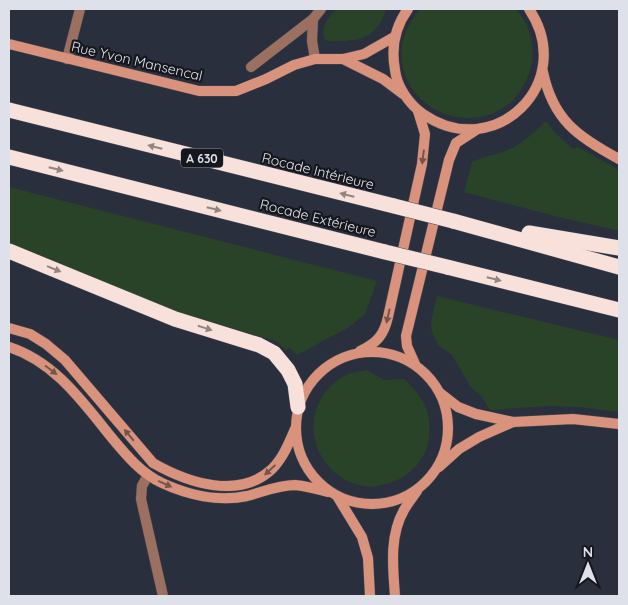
<svg xmlns="http://www.w3.org/2000/svg" width="628" height="605" font-family="Quicksand,sans-serif">
  <style>
    .green { fill: #294328 }
    .lines { fill: none; stroke-linecap: round; stroke-linejoin: round }
    .street-casing { stroke: #474b59; stroke-width: 11 }
    .secondary-casing { stroke: #474b59; stroke-width: 11 }
    .highway-casing { stroke: #474b59; stroke-width: 16 }
    .street { stroke: #9c7061; stroke-width: 10 }
    .secondary { stroke: #d9937c; stroke-width: 10 }
    .highway { stroke: #f8e1da; stroke-width: 15 }
    .highway-bridge-casing { stroke: #474b59; stroke-width: 16; stroke-linecap: butt }
    .highway-bridge { stroke: #f8e1da; stroke-width: 15 }
    .oneway { fill: #928685 }
    .oneway2 { fill: #77554c }
    .labels { text-anchor: middle; dominant-baseline: central; stroke-width: 4.5; stroke-linejoin: round; paint-order: stroke }
    .shield { fill: #15171d; stroke: #a2a4ac; stroke-width: 1 }
    .shield-label { font-size: 12px; font-weight: bold; fill: #dee1ea }
    .street-label { font-size: 14px; fill: #dee1ea; stroke: #15171d }
  </style>
  <rect width="100%" height="100%" fill="#2a2f3d"/>
  <g class="green">
    <path d="M338 9H386C378 33 366 41 341 41 336 41 330 42 325 40 320 29 328 15 338 9Z"/>
    <path d="M420 9H515C529 21 534 43 532 61 530 75 524 87 515 98 473 143 394 107 402 46 403 32 412 20 420 9Z"/>
    <path d="M546 121 554 132 573 149 578 147 619 170V231L551 215 464 192 472 162C483 157 493 155 503 152 520 146 534 133 546 121Z"/>
    <path d="M9 187 377 281 365 314 349 327 297 355 290 348 286 350 276 341 170 310 9 245Z"/>
    <path d="M437 296 619 340V412L581 407 547 406 490 410 482 397 471 387 452 355 438 345 432 332 431 321Z"/>
    <path d="M367 370 384 380 404 379C425 399 433 413 428 443 425 458 412 474 397 480 387 484 376 488 364 486 322 480 298 428 325 393 331 385 339 378 348 374 354 372 361 371 367 370Z"/>
  </g>
  <g class="lines">
    <g class="street-casing">
      <g id="street">
        <path d="M313 19 312 41 315 59"/>
        <path d="M67 59 80 9"/>
        <path d="M251 67 313 19 321 9"/>
        <path d="M148 475 142 486 141 499 163 596"/>
      </g>
    </g>
    <g class="secondary-casing">
      <g id="secondary">
        <path d="M408 9C395 27 391 48 395 70 397 87 409 104 423 114 495 164 578 82 529 9"/>
        <path d="M9 44 199 91H236L266 79 294 65 315 59H343L364 54 394 37"/>
        <path d="M343 59 383 79 403 94"/>
        <path d="M543 72C553 120 578 137 619 159"/>
        <path d="M9 328 30 334 46 344 65 360 153 463C188 483 239 500 272 469 283 458 289 443 295 429"/>
        <path d="M9 347C55 362 82 401 112 438 127 456 141 473 162 483 188 495 219 502 247 496 263 492 278 485 295 485 306 486 317 489 328 492"/>
        <path d="M360 351C377 343 384 335 388 317L422 164 425 134 418 111"/>
        <circle cx="372" cy="428" r="76"/>
        <path d="M415 364 407 346 406 336 449 160 456 143 476 130"/>
        <path d="M440 393 458 407 476 414 513 422 573 419 619 424"/>
        <path d="M439 467 459 449 479 437 513 422"/>
        <path d="M337 496 362 537 368 558 370 596"/>
        <path d="M395 596C393 568 389 536 404 510 408 503 413 497 417 491"/>
      </g>
    </g>
    <g class="highway-casing">
      <g id="highway">
        <path d="M9 110 394 206"/>
        <path d="M9 157 385 252"/>
        <path d="M453 221 619 267"/>
        <path d="M529 233 619 248"/>
        <path d="M9 251 175 319 259 345 274 353 288 370 295 384 298 407"/>
        <path d="M447 267 619 310"/>
      </g>
    </g>
    <use href="#street" class="street"/>
    <use href="#secondary" class="secondary"/>
    <use href="#highway" class="highway"/>
    <g class="highway-bridge-casing">
      <g id="highway-bridge">
        <path d="M394 206 453 221"/>
        <path d="M385 252 447 267"/>
      </g>
    </g>
    <use href="#highway-bridge" class="highway-bridge"/>
  </g>
  <defs><path id="oneway-solid" d="M-6-.8H1V-3.2L6.5 0L1 3.2V.8H-6Z" transform="scale(1.25)"/></defs>
  <g class="oneway">
    <use href="#oneway-solid" transform="translate(155 147) rotate(-166)"/>
    <use href="#oneway-solid" transform="translate(56 169) rotate(14)"/>
    <use href="#oneway-solid" transform="translate(347 195) rotate(-166)"/>
    <use href="#oneway-solid" transform="translate(214 209) rotate(14)"/>
    <use href="#oneway-solid" transform="translate(54 269) rotate(22)"/>
    <use href="#oneway-solid" transform="translate(494 279) rotate(14)"/>
    <use href="#oneway-solid" transform="translate(205 328) rotate(17)"/>
  </g>
  <g class="oneway2">
    <use href="#oneway-solid" transform="translate(423 157) rotate(97)"/>
    <use href="#oneway-solid" transform="translate(388 316) rotate(103)"/>
    <use href="#oneway-solid" transform="translate(51 370) rotate(37)"/>
    <use href="#oneway-solid" transform="translate(129 435) rotate(-130)"/>
    <use href="#oneway-solid" transform="translate(270 470) rotate(137)"/>
    <use href="#oneway-solid" transform="translate(165 484) rotate(24)"/>
  </g>
  <g class="labels">
    <rect class="shield" x="181" y="148.5" width="42" height="19" rx="4"/>
    <g class="shield-label">
      <text x="202" y="158">A 630</text>
    </g>
    <g class="street-label">
      <text transform="translate(137 61) rotate(13)">Rue Yvon Mansencal</text>
      <text transform="translate(318 171) rotate(14)">Rocade Intérieure</text>
      <text transform="translate(318 218) rotate(14)">Rocade Extérieure</text>
    </g>
  </g>
  <rect width="628" height="605" fill="none" stroke="#dee1ea" stroke-width="20"/>
  <g transform="translate(588 565)" stroke="#15171d" stroke-width="4" paint-order="stroke">
  <path d="M0-4L9 19L0 12L-9 19Z" fill="#dee1ea"/>
  <text y="-8" font-size="14" font-weight="bold" text-anchor="middle" fill="#dee1ea">N</text>
  </g>
</svg>
